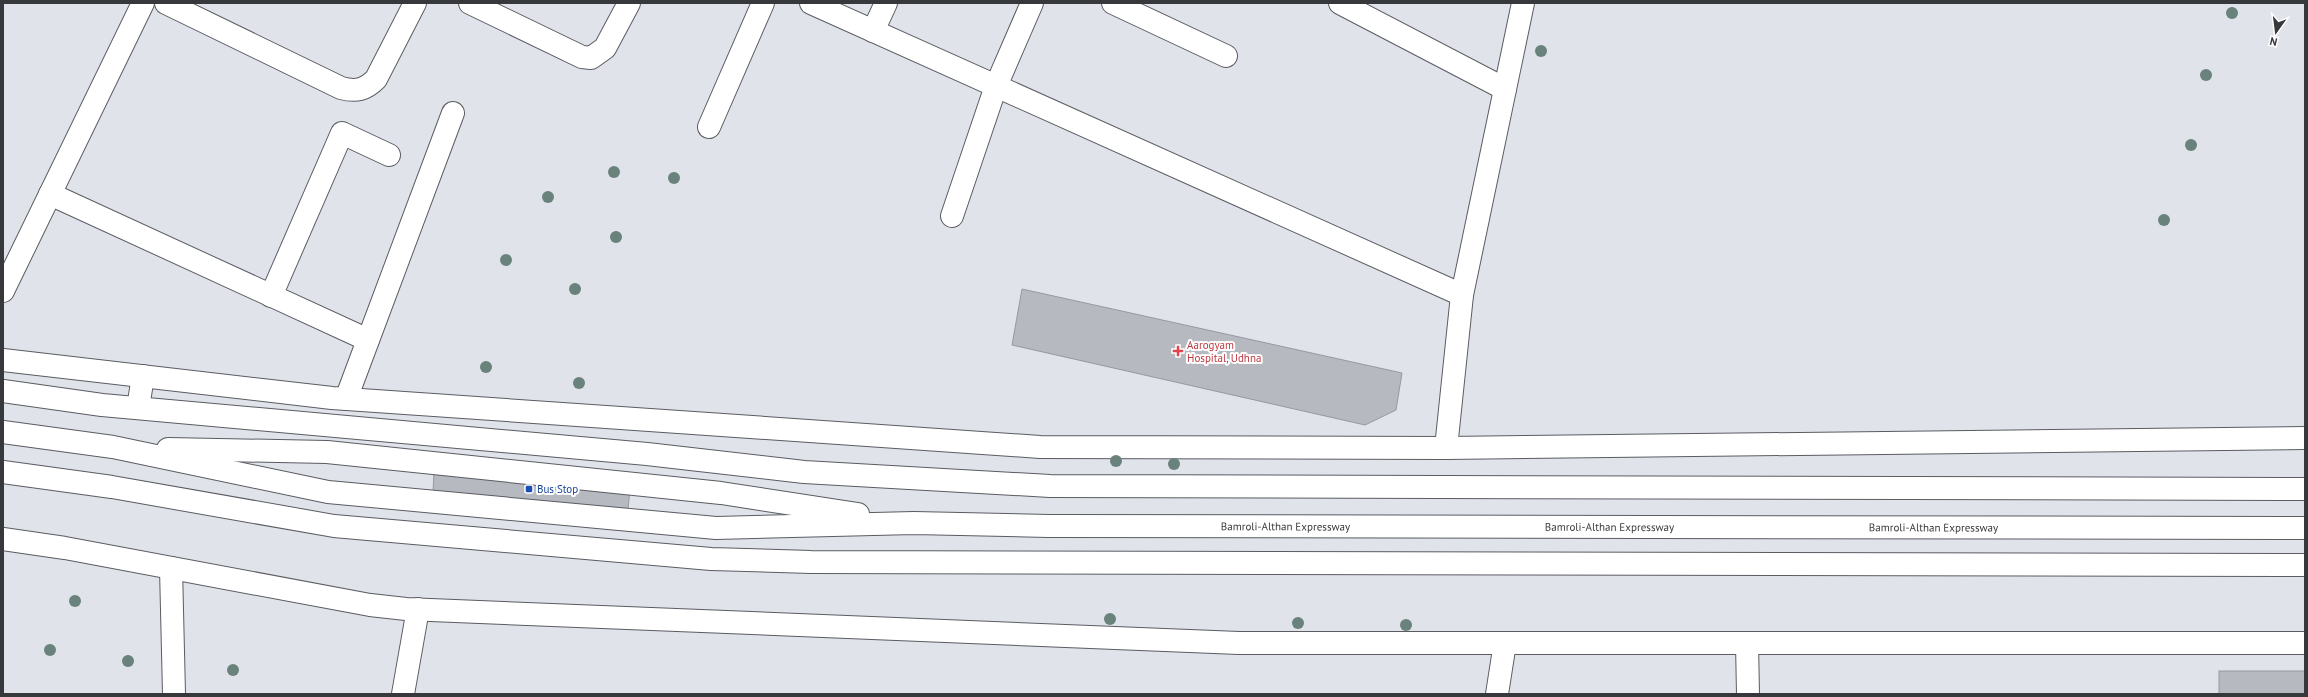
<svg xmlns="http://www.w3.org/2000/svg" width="2308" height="697" font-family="'PT Sans',sans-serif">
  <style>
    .building { fill: #b6b9c0; stroke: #9799a0 }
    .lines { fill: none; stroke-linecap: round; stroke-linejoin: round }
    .minor-casing { stroke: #5a5c62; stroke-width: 24 }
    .tertiary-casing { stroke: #5a5c62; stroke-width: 24 }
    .secondary-casing { stroke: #5a5c62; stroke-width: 24 }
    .primary-casing { stroke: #5a5c62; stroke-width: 24 }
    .minor { stroke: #fff; stroke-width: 22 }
    .tertiary { stroke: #fff; stroke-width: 22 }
    .secondary { stroke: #fff; stroke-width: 22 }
    .primary { stroke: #fff; stroke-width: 22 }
    .tree { fill: #6a827c }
    .health-dot { fill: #e0444e; stroke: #fff; stroke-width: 1.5 }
    .transit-dot { fill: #1a4fb4; stroke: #fff; stroke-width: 1.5 }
    .labels { text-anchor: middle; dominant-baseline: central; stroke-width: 4; stroke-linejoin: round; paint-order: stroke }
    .health-label { font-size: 11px; fill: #be3a42; stroke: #fff; text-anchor: start }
    .transit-label { font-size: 11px; fill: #164399; stroke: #fff; text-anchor: start }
    .street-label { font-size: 11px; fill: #37383b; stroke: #fff }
  </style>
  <rect width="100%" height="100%" fill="#e0e3ea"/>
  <g class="building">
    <path d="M1022 289 1402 373 1396 410 1365 425 1012 345Z"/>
    <path d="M434 471 630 489 628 509 433 492Z"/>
    <rect x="2219" y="671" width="86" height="23"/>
  </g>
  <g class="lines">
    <g class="minor-casing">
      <g id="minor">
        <path d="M166 3 341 88C356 92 365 90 376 79L415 3"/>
        <path d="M470 3 582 57 591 58 605 48 629 3"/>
        <path d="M811 3 1462 295"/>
        <path d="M1113 3 1226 56"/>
        <path d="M1340 3 1505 89"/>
        <path d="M873 31 886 3"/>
        <path d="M709 127 763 3"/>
        <path d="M50 194 368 340"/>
        <path d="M952 216 996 86 1032 3"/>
        <path d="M3 291 143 3"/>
        <path d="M271 296 342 133 389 155"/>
        <path d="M346 399 453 113"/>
        <path d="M1446 448 1462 295 1523 3"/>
        <path d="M171 568 174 694"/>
        <path d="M1747 643 1748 694"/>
        <path d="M403 694 418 609"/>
        <path d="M1497 694 1505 643"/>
      </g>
    </g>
    <g class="tertiary-casing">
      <g id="tertiary">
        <path d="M3 360 332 398 1040 447 1446 448 2305 438"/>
        <path d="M3 539 65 548 370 605 406 609 1239 643H2305"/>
      </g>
    </g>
    <g class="secondary-casing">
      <g id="secondary">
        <path id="s1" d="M3 432 113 447 328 492 716 528 914 523 1049 526 2305 528"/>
        <path d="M168 449 327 452 721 493 858 514"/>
      </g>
    </g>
    <g class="primary-casing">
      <g id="primary">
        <path d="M3 391 102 405 647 454 804 472 1050 486 2305 489"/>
        <path d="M138 408 143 376"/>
        <path d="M3 472 112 487 334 526 711 559 811 562 2305 565"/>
      </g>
    </g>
    <use href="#minor" class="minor"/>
    <use href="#tertiary" class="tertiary"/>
    <use href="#secondary" class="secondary"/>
    <use href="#primary" class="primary"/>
  </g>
  <g class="tree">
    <circle cx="2232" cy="13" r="6"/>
    <circle cx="1541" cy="51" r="6"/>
    <circle cx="2206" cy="75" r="6"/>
    <circle cx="2191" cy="145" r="6"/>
    <circle cx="614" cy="172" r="6"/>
    <circle cx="674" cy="178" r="6"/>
    <circle cx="548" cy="197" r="6"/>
    <circle cx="2164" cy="220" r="6"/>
    <circle cx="616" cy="237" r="6"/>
    <circle cx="506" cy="260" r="6"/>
    <circle cx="575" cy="289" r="6"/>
    <circle cx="486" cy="367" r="6"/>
    <circle cx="579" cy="383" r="6"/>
    <circle cx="1116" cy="461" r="6"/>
    <circle cx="1174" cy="464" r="6"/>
    <circle cx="75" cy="601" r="6"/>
    <circle cx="1110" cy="619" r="6"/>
    <circle cx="1298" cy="623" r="6"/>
    <circle cx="1406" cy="625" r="6"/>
    <circle cx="50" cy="650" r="6"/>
    <circle cx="128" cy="661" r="6"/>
    <circle cx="233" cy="670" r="6"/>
  </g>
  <path class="health-dot" d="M1176 345h4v4h4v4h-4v4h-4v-4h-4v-4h4z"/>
  <rect class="transit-dot" x="525" y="485" width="8" height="8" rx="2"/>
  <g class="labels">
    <g class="health-label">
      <text x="1187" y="345">Aarogyam<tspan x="1187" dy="13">Hospital, Udhna</tspan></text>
    </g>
    <g class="transit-label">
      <text x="537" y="489">Bus Stop</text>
    </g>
    <g class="street-label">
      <text stroke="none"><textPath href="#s1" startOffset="1290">Bamroli-Althan Expressway</textPath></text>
      <text stroke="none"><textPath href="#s1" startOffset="1614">Bamroli-Althan Expressway</textPath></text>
      <text stroke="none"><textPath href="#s1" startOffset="1938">Bamroli-Althan Expressway</textPath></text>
    </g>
  </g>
  <rect width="2308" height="697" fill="none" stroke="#37383b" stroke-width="8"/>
  <g transform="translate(2276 32) rotate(194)" stroke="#ffffff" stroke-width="3" paint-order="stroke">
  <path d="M0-3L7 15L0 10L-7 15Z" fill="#37383b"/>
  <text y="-6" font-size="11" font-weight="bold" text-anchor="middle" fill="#37383b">N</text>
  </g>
</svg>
